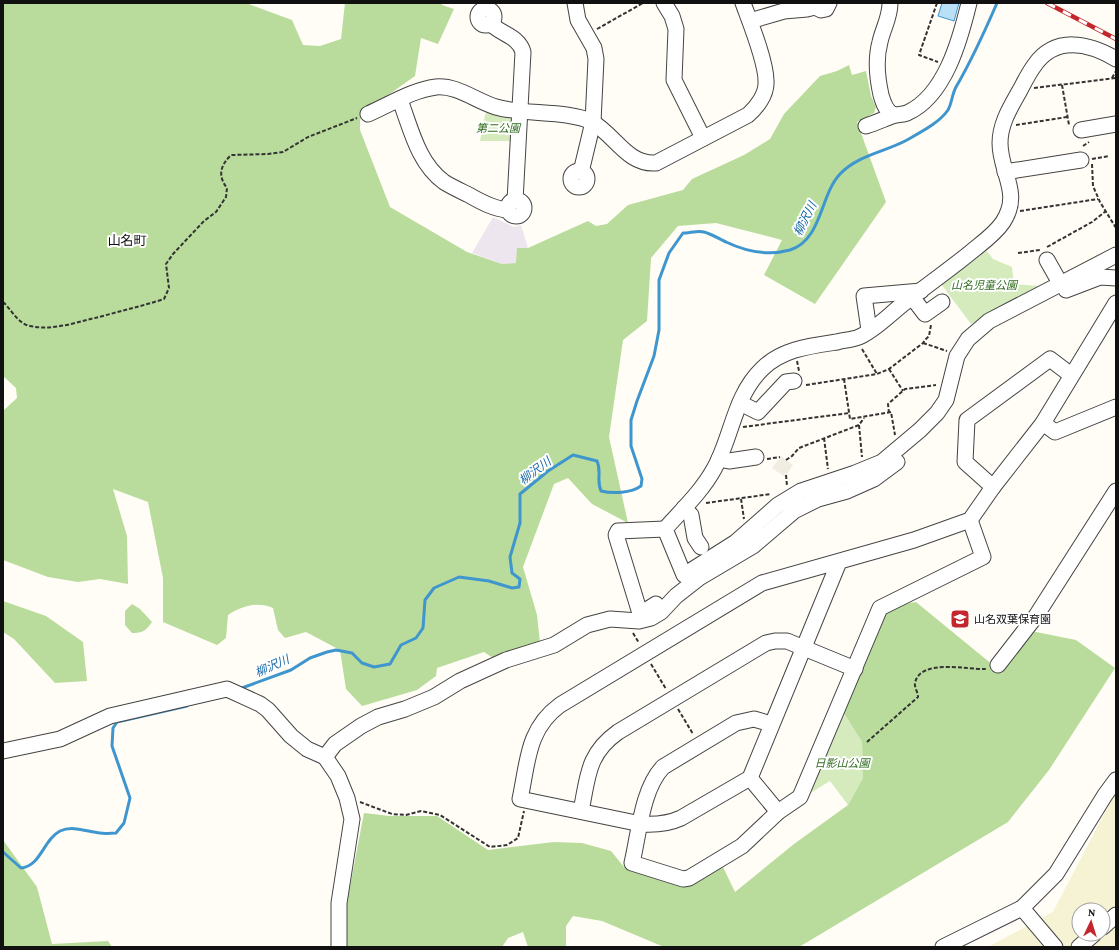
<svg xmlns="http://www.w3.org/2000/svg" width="1119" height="950" font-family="'Crimson Pro','Noto Sans JP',serif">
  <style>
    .industrial { fill: #eee6ef }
    .farmland { fill: #f6f3d4; fill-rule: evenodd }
    .green { fill: #d5ebbd }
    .forest { fill: #b9dc9c }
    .plaza { fill: #f1ede2 }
    .water { fill: #b9e0f7; stroke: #3f96cf }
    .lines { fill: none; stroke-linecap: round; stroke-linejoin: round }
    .stream { stroke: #3f96cf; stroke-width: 3 }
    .minor-casing { stroke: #444; stroke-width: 17 }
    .path { stroke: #333; stroke-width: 2; stroke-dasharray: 4 2; stroke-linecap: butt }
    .minor { stroke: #fff; stroke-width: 15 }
    .rail-casing { stroke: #c4262e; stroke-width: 4.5 }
    .rail { stroke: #fff; stroke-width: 3; stroke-dasharray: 9; stroke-linecap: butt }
    .labels { text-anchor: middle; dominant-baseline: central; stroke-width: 4; stroke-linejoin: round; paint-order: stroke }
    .park-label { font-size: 11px; font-style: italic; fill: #2f6b1f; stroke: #fff }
    .poi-label { font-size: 11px; fill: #111; stroke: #fff; text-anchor: start }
    .water-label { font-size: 12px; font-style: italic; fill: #1768a6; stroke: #fff }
    .quarter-label { font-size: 13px; fill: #111; stroke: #fff }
  </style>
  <rect width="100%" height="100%" fill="#fffdf5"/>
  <path class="industrial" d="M493 217 514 227 521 225 528 248 516 263 502 264 472 253Z"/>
  <path class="farmland" d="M1116 791V947H988L1053 912ZM1079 910H1103V934H1079Z"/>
  <g class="green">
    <path d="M488 110 507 115 514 122 513 141H480L485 115Z"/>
    <path d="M987 251 993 259 1012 267 1014 284 1039 286 971 324 941 284Z"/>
    <path d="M842 710 862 742 863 778 848 805 830 781 804 797Z"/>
  </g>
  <g class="forest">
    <path d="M3 3H246L292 20 303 45 320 46 341 39 345 3H442V5L454 9 438 44 421 38 415 76 367 110 360 120V130L390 207 467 252 502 264 516 263 517 248H528L588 221 596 226 607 224 628 205 683 190 692 179 744 155 770 139 784 114 820 76 837 71 849 65 852 75 866 71 871 96 876 107 874 113 857 122 886 202 815 304 764 275 782 240 716 223 678 226 651 258 647 321 623 340 609 437 628 523 592 504 568 478 554 484 523 567 537 615 540 643 496 660 484 652 437 668 436 676 417 690 362 706 346 689 340 650 306 632 285 638 278 630 273 608C258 601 241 606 228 615L226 638 217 645 163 622V578L148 502 113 489 127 536 128 584 100 579 78 582 48 577 3 560V411L17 398 16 388 3 376Z"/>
    <path d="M3 601 46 616 83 642 87 681 55 683 14 639 3 632Z"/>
    <path d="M916 602 999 670 1031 631 1076 640 1115 668 1049 770 1008 822 799 947H664L602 921 573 916 566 926V947H528L523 932 508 938 502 947H347V902L364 813 390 816H437L488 850 554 842 582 843 611 851 624 867 681 883 694 884 723 867 735 892 794 844 848 805 863 778 862 742 842 710 858 680 885 614 898 605Z"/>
    <path d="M132 604 140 609 152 622C146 631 142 633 132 633L125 625V611Z"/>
    <path d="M3 840 37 887 52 944 108 941 112 947H3Z"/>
  </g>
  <path class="plaza" d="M781 456 793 465 785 477 772 468Z"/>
  <path class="water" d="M942 3H959L954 21 938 16Z"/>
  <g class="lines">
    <g class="stream">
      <path d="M239 689 291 670 310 658 327 652 336 650 352 653 362 663 374 667 390 664 401 645 416 638 423 628 425 600 434 588 459 577 489 581 512 588 519 587 520 579 512 573 510 557 520 523V494L548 471 573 455 597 461C602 472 596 480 601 491 613 494 631 493 641 486L642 479 631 446V420L637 401 654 356 659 330V280L669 253 683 233C690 233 698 230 704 232 712 234 719 239 726 242 747 252 768 256 790 250 822 240 820 195 840 174 858 155 885 152 907 140 921 132 939 123 948 110 952 103 952 94 956 87 973 58 984 33 997 3"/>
      <path d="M3 852 21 868C41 866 43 840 60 831 73 825 88 832 100 833 105 834 111 833 116 833L124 823 130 798 112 746 113 728 117 722 187 706"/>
    </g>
    <g class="minor-casing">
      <g id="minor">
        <path d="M575 3 578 20 594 48 596 59 593 122 581 172"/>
        <path d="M664 3 672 16 676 29 674 80 703 138"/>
        <path d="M814 3 817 8 821 10 826 9 829 3"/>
        <path d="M890 3C890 18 883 28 880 42 875 60 877 77 881 95 883 102 886 112 894 115"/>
        <circle cx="486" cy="17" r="8"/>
        <path d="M750 21 784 11 807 9 815 7"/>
        <path d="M490 23C500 34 519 36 523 52L515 201"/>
        <path d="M1116 59C1089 43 1055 35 1034 66 1028 74 1024 83 1019 92 1010 108 1000 124 1000 143 1000 173 1022 193 1003 222 995 234 982 243 971 252 949 270 926 286 903 304 889 315 875 330 859 337 852 340 844 340 837 342 810 346 782 349 762 369 734 396 732 437 714 469 702 491 682 510 665 529L684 575 736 542 778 505 801 491 855 473 882 462 920 430 937 413 946 400 957 356 968 339 989 321 1116 255"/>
        <path d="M400 100C411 129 418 163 444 182 452 187 461 191 469 195 481 202 494 209 508 210"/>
        <path d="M368 114C389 105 412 90 436 87 457 85 476 101 496 107 523 115 569 110 592 122 615 135 627 165 656 163L748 115C757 107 767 94 766 81 766 61 750 22 743 3"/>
        <path d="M866 126C875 123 884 119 892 116 897 114 902 115 907 113 945 96 960 40 969 3"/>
        <path d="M1081 130 1116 124"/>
        <circle cx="579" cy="179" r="8"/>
        <path d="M1005 172 1081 160"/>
        <circle cx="516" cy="208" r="8"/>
        <path d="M1047 260 1060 283"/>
        <path d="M1066 290 1100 277 1116 278"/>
        <path d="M912 297 925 314 942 302"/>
        <path d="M869 330 864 296 921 291"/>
        <path d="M740 403 758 412 786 382 794 381"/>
        <path d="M1043 423 1055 432 1116 407"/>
        <path d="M719 459 729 461 756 457"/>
        <path d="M993 487 965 462 967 420 1050 359 1071 375"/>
        <path d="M684 508 691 515 695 538 701 547"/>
        <path d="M839 562 750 778 681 818C668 824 656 825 641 824L520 799C528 762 527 729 560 705L762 583 914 540 970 520 993 487 1043 423 1116 303"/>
        <path d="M656 604 645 611 639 610 616 535 618 531 665 529"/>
        <path d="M998 665 1036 616 1116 491"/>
        <path d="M771 724 754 719 736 723 663 767C642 789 639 833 632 863L683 879 689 878 742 846 778 812 800 797 880 608 983 557 970 520"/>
        <path d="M3 751 60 739 110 716 227 689 260 704 268 710 291 736 307 749 325 757 338 776 347 798 352 819 339 903V947"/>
        <path d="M325 757 335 744 361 726 378 717 405 709 434 697 460 681 506 660 554 645 587 625 610 619 639 621 651 618 661 612 676 596 699 578 753 546 794 511 818 499 847 491 874 479 897 462"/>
        <path d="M750 778 778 812"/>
        <path d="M581 811C588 777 587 754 618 732L766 643 775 641H787L855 669"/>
        <path d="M1022 908 1055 947"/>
        <path d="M1103 927 1116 915"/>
        <path d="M943 947 1022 908 1056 874 1105 795 1116 780"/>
        <path d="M1079 947 1094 934"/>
      </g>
    </g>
    <g class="path">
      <path d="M937 3 919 55 938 62"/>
      <path d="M489 5 490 3"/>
      <path d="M597 29 643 3"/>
      <path d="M1112 78 1116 71"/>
      <path d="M1062 85 1069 125"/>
      <path d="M1034 88 1116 78"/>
      <path d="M1016 125 1067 117"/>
      <path d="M1083 146 1089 142"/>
      <path d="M1092 159 1109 156"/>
      <path d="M1092 164 1093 186 1100 202 1116 228"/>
      <path d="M1020 211 1098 199"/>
      <path d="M1047 247 1092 222 1106 211"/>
      <path d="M1018 253 1040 250"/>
      <path d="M3 302C12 310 17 323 30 326 53 331 77 322 99 317 121 311 142 306 164 299L169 288 166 264 173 254 204 221 216 212 226 197 227 188C217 175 221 165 231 155L268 154 283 152 308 137 357 118"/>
      <path d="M923 343 947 351"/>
      <path d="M862 349 877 374"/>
      <path d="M797 361 799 371"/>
      <path d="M889 369 903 391"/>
      <path d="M844 379 850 419 891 412 895 435"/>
      <path d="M806 385 877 374 889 369 923 343 925 340 929 336 931 325"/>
      <path d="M889 413 888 404 905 389 936 385"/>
      <path d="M859 425 862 457"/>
      <path d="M743 427 849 413"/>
      <path d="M824 438 828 469"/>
      <path d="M767 459 780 457"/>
      <path d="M786 460 792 456 799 448 859 425 864 418"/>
      <path d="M786 475 787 486"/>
      <path d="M741 499 744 519"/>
      <path d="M706 503 771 494"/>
      <path d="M633 633 639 643"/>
      <path d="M651 664 666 689"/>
      <path d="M678 709 693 734"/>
      <path d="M867 742 918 697C918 693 914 686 915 683 920 658 969 670 986 669"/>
      <path d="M360 802 392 814 406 815 421 811 440 815 490 847 507 845 518 838 524 811"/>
    </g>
    <use href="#minor" class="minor"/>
    <g class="rail-casing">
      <path id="rail" d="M1047 3 1116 39"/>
    </g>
    <use href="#rail" class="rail"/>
  </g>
  <defs>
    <g id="school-square" transform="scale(1)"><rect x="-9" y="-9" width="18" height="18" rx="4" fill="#c4262e" stroke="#fff"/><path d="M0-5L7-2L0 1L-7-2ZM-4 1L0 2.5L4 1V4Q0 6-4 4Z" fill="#fff"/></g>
  </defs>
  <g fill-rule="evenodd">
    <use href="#school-square" x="960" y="619"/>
  </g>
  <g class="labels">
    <g class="park-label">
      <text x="498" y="128">第二公園</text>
      <text x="984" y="285">山名児童公園</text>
      <text x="842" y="763">日影山公園</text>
    </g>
    <g class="poi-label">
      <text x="974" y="619">山名双葉保育園</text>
    </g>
    <g class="water-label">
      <text transform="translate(805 219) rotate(-63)">柳沢川</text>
      <text transform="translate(535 471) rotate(-37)">柳沢川</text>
      <text transform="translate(272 666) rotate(-24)">柳沢川</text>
    </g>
    <g class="quarter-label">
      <text x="127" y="240">山名町</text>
    </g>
  </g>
  <rect width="1119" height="950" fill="none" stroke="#111111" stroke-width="8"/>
  <g transform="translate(1091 922) rotate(4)"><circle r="19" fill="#ffffff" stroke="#a0a0a0"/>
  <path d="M0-3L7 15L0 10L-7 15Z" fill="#c4262e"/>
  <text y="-6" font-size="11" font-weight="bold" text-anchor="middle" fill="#111111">N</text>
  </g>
</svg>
